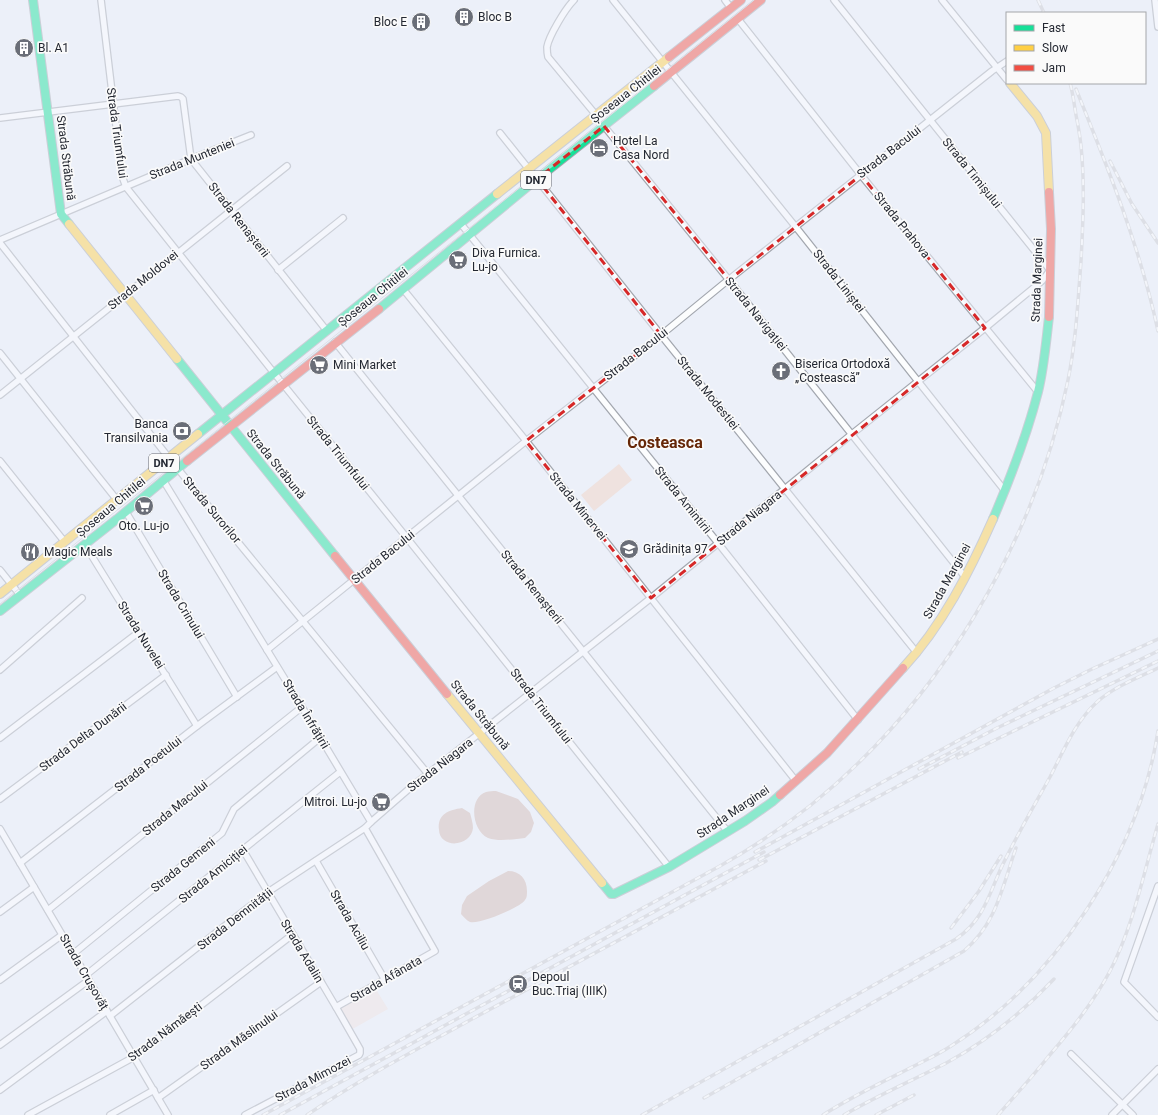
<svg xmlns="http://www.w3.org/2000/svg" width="1158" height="1115" font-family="Roboto,sans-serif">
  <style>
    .green { fill: #efe2df }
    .water { fill: #d1b9b2 }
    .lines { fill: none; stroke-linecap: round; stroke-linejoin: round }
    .street-casing { stroke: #a3a7af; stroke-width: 8 }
    .fast-casing { stroke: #a3a7af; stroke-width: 10 }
    .slow-casing { stroke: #a3a7af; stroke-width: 10 }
    .jam-casing { stroke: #a3a7af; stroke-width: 10 }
    .street { stroke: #fcfdfe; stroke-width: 5.5 }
    .fast { stroke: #16e098; stroke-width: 8 }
    .slow { stroke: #ffcf43; stroke-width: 8 }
    .jam { stroke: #f24e42; stroke-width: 8 }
    .tram { stroke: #c9cbce; stroke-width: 1 }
    .rail-casing { stroke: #c9cbce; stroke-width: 3.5 }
    .rail { stroke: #fafafa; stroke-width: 2; stroke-dasharray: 6; stroke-linecap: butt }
    .marked { fill: none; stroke: #d62828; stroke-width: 3; stroke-dasharray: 8 5; stroke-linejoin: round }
    .labels { text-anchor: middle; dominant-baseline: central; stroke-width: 3.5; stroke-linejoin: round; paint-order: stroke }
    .shield { fill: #fafafa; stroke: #64676e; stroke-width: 1 }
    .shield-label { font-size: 11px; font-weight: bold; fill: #242832 }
    .poi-label { font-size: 12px; fill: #242832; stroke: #fafafa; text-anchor: start }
    .street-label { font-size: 12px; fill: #242832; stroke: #fafafa }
    .district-label { font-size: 16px; font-weight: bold; fill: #662707; stroke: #fafafa }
  </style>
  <rect width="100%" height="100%" fill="#ecf0f9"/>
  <g class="green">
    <path d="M619 464 632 480 594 511 581 495Z"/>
    <path d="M374 986 388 1009 349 1031 336 1007Z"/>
  </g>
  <g class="water">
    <path d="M496 791 518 799 530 812 534 823 531 832 525 838C514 839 499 842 488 838 472 831 468 798 486 792 489 791 493 791 496 791Z"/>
    <path d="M462 808 470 813C471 817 473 823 473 828 472 841 454 848 444 840 441 838 439 834 439 830 437 814 449 810 462 808Z"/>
    <path d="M508 871C520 871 527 879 527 891 527 894 527 898 525 900 520 908 478 925 470 922 467 921 464 917 461 914L462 905 467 896 489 881Z"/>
  </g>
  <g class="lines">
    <g class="street-casing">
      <g id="street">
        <path d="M101 0 122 176 126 187 270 368 403 533 669 867"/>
        <path d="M574 0C565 9 549 36 547 47 547 51 547 53 548 57L596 115"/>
        <path d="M613 0 799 231 1005 491"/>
        <path d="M725 0 731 8"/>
        <path d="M942 0 1007 80"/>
        <path d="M1155 0 1158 27"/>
        <path d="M738 19 861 175 1038 392"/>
        <path d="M0 118 178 96 181 97 183 99 191 159 327 331"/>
        <path d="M604 126 729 280 965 577"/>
        <path d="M500 133 665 340 917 653"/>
        <path d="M461 224 718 543 858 720"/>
        <path d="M0 240 191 159 251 135"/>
        <path d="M0 243 169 458 428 774"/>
        <path d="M278 270 343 218"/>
        <path d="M403 289 523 437 796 781"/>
        <path d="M335 342 728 832"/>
        <path d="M0 353 117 500"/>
        <path d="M0 395 287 166"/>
        <path d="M0 461 64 541"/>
        <path d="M163 480 302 707 371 822 365 828 435 951 336 1007"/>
        <path d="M126 512 237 697"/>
        <path d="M85 545 197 726"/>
        <path d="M0 570 20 595"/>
        <path d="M267 650 526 441 655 340 722 285 992 71 1007 61"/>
        <path d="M0 670 82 598"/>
        <path d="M0 738 139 632"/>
        <path d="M0 799 166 675"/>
        <path d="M371 822 410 788 651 598 852 434 985 328 1042 281 1050 270 834 0"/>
        <path d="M0 829 168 1115"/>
        <path d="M243 850 336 1007 360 1049V1053L359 1055 245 1115"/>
        <path d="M316 861 385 980"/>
        <path d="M20 863 197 726 277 667"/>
        <path d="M1158 886 1124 982 1158 1017"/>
        <path d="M48 910 302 707"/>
        <path d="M0 912 34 887"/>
        <path d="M73 954 222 833 234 809 321 737"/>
        <path d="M86 975 340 772"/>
        <path d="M0 980 62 935"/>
        <path d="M110 1016 268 892 365 828"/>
        <path d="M0 1045 89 980"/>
        <path d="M1071 1054 1133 1115"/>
        <path d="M0 1090 107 1011"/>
        <path d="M158 1098 321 982"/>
        <path d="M28 1115 134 1057 292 935"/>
        <path d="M110 1115 154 1090"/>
        <path d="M1112 1115 1158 1069"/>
      </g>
    </g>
    <g class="fast-casing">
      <g id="fast">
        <path d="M33 0 61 214 69 224"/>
        <path d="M379 309 537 179 654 86"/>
        <path d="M177 359 335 556"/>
        <path d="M198 434 497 194"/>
        <path d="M993 519C1010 479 1027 435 1038 392 1044 368 1046 342 1049 317"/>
        <path d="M0 611 117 519 187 461"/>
        <path d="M602 883 611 894H614L669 867 745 821 772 802 780 795"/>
      </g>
    </g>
    <g class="slow-casing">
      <g id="slow">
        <path d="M1010 83 1037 116 1046 133 1049 192"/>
        <path d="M497 194 669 57"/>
        <path d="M69 224 177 359"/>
        <path d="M0 594 198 434"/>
        <path d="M903 668C942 626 970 571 993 519"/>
        <path d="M447 694 602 883"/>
      </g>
    </g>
    <g class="jam-casing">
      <g id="jam">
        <path d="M669 57 741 0"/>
        <path d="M654 86 761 0"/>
        <path d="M1049 317 1051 229 1049 192"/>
        <path d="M187 461 379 309"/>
        <path d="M335 556 447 694"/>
        <path d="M780 795 827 753 903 668"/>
      </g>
    </g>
    <use href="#street" class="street"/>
    <use href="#fast" class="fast"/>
    <use href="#slow" class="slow"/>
    <use href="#jam" class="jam"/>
    <path class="tram" d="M0 604 754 0"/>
    <g class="rail-casing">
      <g id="rail">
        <path d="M1038 0 1044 13"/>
        <path d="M1076 89C1108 168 1140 247 1158 331"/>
        <path d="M1110 161 1132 204 1158 243"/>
        <path d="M958 758 1158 661"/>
        <path d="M919 769 997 728 1158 651"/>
        <path d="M755 852 1054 688 1092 669 1158 639"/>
        <path d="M759 860 962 752"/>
        <path d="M951 928 979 891 1001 856"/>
        <path d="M704 1098 964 951C997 923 1002 887 1016 848"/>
        <path d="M263 1115 720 866C752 848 782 828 811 805 940 701 1035 542 1068 380 1076 341 1078 301 1081 261 1083 223 1085 185 1081 146 1080 136 1078 125 1076 115 1074 104 1073 93 1070 83"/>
        <path d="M280 1115 764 852"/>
        <path d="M307 1115C360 1079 416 1050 472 1019 570 966 669 914 766 861"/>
        <path d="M642 1115 956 939C984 920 989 894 1002 866 1017 835 1034 806 1050 777 1063 752 1075 722 1097 702 1114 687 1137 678 1158 668"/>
        <path d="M823 1115C854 1095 889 1079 922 1062 932 1057 942 1052 951 1046 1056 980 1139 853 1158 731"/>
        <path d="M844 1115C878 1095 914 1080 948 1062 988 1040 1023 1012 1054 979"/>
        <path d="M876 1115 914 1095"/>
        <path d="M998 1115C1015 1096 1032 1077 1048 1057 1071 1030 1093 1003 1110 971 1133 927 1144 872 1158 824"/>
      </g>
    </g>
    <use href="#rail" class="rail"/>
  </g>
  <path d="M0 0H1158V1115H0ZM604 126 729 280 861 175 985 328 651 598 526 441 661 335 537 179Z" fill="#ecf0f9" fill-opacity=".55" fill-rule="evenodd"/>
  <path class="marked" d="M604 126 729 280 861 175 985 328 651 598 526 441 661 335 537 179Z"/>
  <defs>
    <g id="building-disc" transform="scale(1)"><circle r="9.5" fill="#6a6e78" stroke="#fafafa"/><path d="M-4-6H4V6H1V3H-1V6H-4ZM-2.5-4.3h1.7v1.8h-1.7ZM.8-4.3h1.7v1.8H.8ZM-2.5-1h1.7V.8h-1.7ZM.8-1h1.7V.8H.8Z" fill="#fff"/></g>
    <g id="hotel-disc" transform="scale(1)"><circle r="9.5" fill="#6a6e78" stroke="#fafafa"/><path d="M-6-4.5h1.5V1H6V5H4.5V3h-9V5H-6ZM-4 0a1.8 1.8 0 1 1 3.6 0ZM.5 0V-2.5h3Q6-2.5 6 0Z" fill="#fff"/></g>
    <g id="supermarket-disc" transform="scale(1)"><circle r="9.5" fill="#6a6e78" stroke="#fafafa"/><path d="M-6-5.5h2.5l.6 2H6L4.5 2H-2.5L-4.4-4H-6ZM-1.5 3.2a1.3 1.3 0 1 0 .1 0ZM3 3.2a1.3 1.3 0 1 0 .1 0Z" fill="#fff"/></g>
    <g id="church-disc" transform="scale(1)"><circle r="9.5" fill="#6a6e78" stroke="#fafafa"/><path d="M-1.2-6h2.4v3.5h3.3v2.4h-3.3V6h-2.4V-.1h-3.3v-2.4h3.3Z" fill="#fff"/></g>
    <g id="bank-disc" transform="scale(1)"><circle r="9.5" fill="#6a6e78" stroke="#fafafa"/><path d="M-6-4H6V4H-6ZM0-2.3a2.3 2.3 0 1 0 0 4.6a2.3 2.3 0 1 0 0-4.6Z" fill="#fff"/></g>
    <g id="school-disc" transform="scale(1)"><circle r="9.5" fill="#6a6e78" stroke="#fafafa"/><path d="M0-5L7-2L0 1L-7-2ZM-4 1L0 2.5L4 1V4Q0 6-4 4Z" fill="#fff"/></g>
    <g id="restaurant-disc" transform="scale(1)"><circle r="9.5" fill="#6a6e78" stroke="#fafafa"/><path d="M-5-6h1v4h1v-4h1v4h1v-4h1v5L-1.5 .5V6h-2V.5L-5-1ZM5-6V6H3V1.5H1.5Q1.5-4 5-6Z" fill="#fff"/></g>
    <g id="station-disc" transform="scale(1)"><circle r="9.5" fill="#6a6e78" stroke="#fafafa"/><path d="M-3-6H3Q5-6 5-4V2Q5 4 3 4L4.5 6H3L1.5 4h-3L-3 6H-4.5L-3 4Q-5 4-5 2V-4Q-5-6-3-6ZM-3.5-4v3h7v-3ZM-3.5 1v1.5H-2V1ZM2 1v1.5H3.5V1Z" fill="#fff"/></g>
  </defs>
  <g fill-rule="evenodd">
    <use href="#building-disc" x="464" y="17"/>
    <use href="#building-disc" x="421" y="22"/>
    <use href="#building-disc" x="24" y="48"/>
    <use href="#hotel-disc" x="599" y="148"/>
    <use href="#supermarket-disc" x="458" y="260"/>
    <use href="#supermarket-disc" x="319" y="365"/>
    <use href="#church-disc" x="781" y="371"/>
    <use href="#bank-disc" x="182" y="431"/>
    <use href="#supermarket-disc" x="144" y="506"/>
    <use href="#school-disc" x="629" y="549"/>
    <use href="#restaurant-disc" x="30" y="552"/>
    <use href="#supermarket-disc" x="381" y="802"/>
    <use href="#station-disc" x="518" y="984"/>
  </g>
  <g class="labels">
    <g class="shield">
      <rect x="521" y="171" width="30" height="18" rx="3"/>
      <rect x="149" y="454" width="30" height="18" rx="3"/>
    </g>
    <g class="shield-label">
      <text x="536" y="180">DN7</text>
      <text x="164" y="463">DN7</text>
    </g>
    <g class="poi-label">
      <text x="478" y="17">Bloc B</text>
      <text x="407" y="22" text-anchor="end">Bloc E</text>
      <text x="38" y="48">Bl. A1</text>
      <text x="613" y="141">Hotel La<tspan x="613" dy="14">Casa Nord</tspan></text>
      <text x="472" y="253">Diva Furnica.<tspan x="472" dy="14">Lu-jo</tspan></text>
      <text x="795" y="364">Biserica Ortodoxă<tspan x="795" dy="14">„Costească”</tspan></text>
      <text x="333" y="365">Mini Market</text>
      <text x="168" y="424" text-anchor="end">Banca<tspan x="168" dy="14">Transilvania</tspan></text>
      <text x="144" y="526" text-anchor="middle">Oto. Lu-jo</text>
      <text x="643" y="549">Grădinița 97</text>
      <text x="44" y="552">Magic Meals</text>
      <text x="367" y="802" text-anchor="end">Mitroi. Lu-jo</text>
      <text x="532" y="977">Depoul<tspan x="532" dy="14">Buc.Triaj (IIIK)</tspan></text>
    </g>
    <g class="street-label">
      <text transform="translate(626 94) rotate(-38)">Șoseaua Chitilei</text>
      <text transform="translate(117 133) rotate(82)">Strada Triumfului</text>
      <text transform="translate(889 152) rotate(-38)">Strada Bacului</text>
      <text transform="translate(66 158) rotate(83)">Strada Străbună</text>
      <text transform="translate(192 159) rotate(-22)">Strada Munteniei</text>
      <text transform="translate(972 173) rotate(51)">Strada Timișului</text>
      <text transform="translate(239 220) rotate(52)">Strada Renașterii</text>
      <text transform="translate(902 225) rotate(51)">Strada Prahova</text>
      <text transform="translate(143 280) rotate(-39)">Strada Moldovei</text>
      <text transform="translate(1037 280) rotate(-88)">Strada Marginei</text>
      <text transform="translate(839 281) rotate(52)">Strada Liniștei</text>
      <text transform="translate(373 297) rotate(-39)">Șoseaua Chitilei</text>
      <text transform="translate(756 314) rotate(51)">Strada Navigației</text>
      <text transform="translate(636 354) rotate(-38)">Strada Bacului</text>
      <text transform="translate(708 393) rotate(51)">Strada Modestiei</text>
      <text transform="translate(338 453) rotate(51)">Strada Triumfului</text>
      <text transform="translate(276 464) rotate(51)">Strada Străbună</text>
      <text transform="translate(683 500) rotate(51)">Strada Amintirii</text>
      <text transform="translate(578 506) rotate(51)">Strada Minervei</text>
      <text transform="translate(111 507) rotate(-40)">Șoseaua Chitilei</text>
      <text transform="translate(212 510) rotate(50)">Strada Surorilor</text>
      <text transform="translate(749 518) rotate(-39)">Strada Niagara</text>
      <text transform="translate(383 557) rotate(-39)">Strada Bacului</text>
      <text transform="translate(947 581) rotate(-61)">Strada Marginei</text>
      <text transform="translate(532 587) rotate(51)">Strada Renașterii</text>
      <text transform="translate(181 604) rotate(59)">Strada Crinului</text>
      <text transform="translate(141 635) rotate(58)">Strada Nuvelei</text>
      <text transform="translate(541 706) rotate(52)">Strada Triumfului</text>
      <text transform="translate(306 714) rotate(59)">Strada Înfrățirii</text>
      <text transform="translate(480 715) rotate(51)">Strada Străbună</text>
      <text transform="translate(83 737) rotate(-37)">Strada Delta Dunării</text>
      <text transform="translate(148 764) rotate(-38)">Strada Poetului</text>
      <text transform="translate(440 765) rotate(-38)">Strada Niagara</text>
      <text transform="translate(175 808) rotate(-39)">Strada Macului</text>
      <text transform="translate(733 812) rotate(-34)">Strada Marginei</text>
      <text transform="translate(183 865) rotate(-39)">Strada Gemeni</text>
      <text transform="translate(213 874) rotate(-39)">Strada Amiciției</text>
      <text transform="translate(235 919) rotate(-38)">Strada Demnității</text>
      <text transform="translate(350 920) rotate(60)">Strada Aciliu</text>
      <text transform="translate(302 951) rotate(59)">Strada Adalin</text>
      <text transform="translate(84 972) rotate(60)">Strada Crușovăț</text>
      <text transform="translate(386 979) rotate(-30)">Strada Afânata</text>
      <text transform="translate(165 1032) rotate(-37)">Strada Nămăești</text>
      <text transform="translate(239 1040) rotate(-36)">Strada Măslinului</text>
      <text transform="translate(313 1079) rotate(-28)">Strada Mimozei</text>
    </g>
    <g class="district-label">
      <text x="665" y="442">Costeasca</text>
    </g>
  </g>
  <rect x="1006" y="12" width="140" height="72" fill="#fafafa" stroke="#a4a6aa"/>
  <rect x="1014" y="25" width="20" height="6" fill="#16e098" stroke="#a4a6aa"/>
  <text x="1042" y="32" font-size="12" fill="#242832">Fast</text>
  <rect x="1014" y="45" width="20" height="6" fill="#ffcf43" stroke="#a4a6aa"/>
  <text x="1042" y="52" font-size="12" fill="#242832">Slow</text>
  <rect x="1014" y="65" width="20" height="6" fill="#f24e42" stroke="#a4a6aa"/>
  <text x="1042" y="72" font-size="12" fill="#242832">Jam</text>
</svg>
